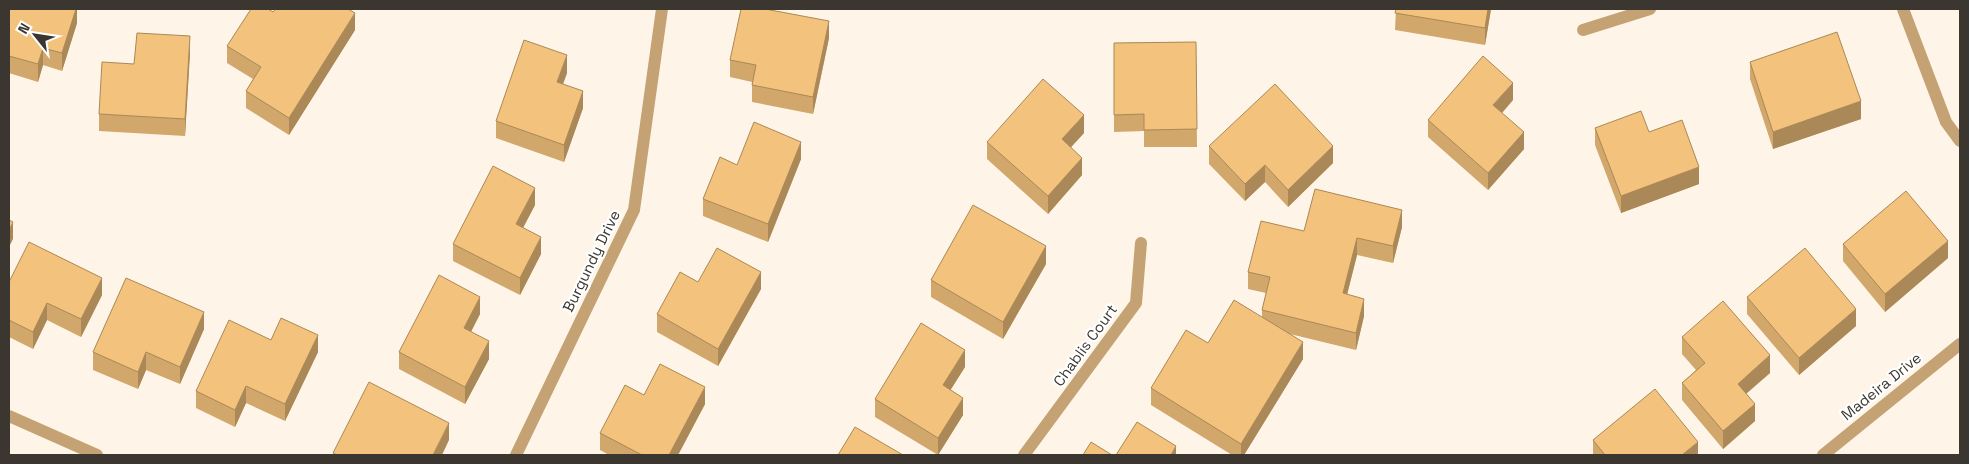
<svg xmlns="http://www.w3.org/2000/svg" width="1969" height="464" font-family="'Space Grotesk',sans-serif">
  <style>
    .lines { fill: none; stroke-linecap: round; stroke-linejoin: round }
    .minor { stroke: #c4a274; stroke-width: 12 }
    .wall { fill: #d1a76b }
    .shaded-wall { fill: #aa8857 }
    .building { fill: #f3c27c; stroke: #aa8857 }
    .labels { text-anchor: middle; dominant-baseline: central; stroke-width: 4.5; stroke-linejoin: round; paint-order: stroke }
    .street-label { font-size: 15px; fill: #3b3730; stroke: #fff }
  </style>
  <rect width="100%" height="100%" fill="#fef5e8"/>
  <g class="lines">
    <g class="minor">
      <path d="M1903 9 1946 122 1960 141"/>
      <path d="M1583 30 1650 9"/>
      <path d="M9 416 97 455"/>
      <path d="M516 455 634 210 662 9"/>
      <path d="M1024 455 1136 303 1141 243"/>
      <path d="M1823 455 1960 344"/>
    </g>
  </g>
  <g class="wall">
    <path d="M9 9H77V23L62 71 43 65 38 82 9 73Z"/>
    <path d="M1396 9H1491L1485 45 1395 30Z"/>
    <path d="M273 12 355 30 289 135 246 108V91L253 79 227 63V46Z"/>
    <path d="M829 38 813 114 752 102V82L730 77V60Z"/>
    <path d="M1196 42 1197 147H1144V131L1114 132V43Z"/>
    <path d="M190 53 185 136 99 131V114Z"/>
    <path d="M1750 62 1861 119 1773 149 1750 79Z"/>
    <path d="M567 73 563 84 583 108 564 162 496 138V121Z"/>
    <path d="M1513 100 1502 113 1524 149 1488 190 1428 137V120Z"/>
    <path d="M1595 128 1649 132 1699 184 1621 213 1595 145Z"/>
    <path d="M1084 133 1071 147 1082 175 1048 214 987 159V142Z"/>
    <path d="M1209 146 1333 163 1288 207 1265 182 1245 201 1209 164Z"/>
    <path d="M801 159 768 242 703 216V199L737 165Z"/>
    <path d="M535 205 523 228 541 254 520 295 453 261V244Z"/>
    <path d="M1402 227 1393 263 1357 255 1347 294 1364 316 1356 350 1290 334 1303 359 1244 455H1232L1151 405V388L1208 343 1262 317V310L1266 293 1248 289V272L1304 231Z"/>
    <path d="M1843 244 1948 258 1885 312 1843 261Z"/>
    <path d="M1046 264 1003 339 931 297V280Z"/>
    <path d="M9 282 102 295 81 337 47 320 33 349 9 337Z"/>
    <path d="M761 289 718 366 657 332V314Z"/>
    <path d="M1747 297 1856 326 1799 375 1747 314Z"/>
    <path d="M480 314 471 332 489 359 465 404 399 369V352Z"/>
    <path d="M204 329 180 384 146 370 138 389 93 370V352Z"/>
    <path d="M1682 337 1770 373 1746 393 1755 421 1723 449 1682 400V383L1696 370 1682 354Z"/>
    <path d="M271 340 318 352 285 421 246 403 235 427 196 408V391Z"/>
    <path d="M965 367 950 390 963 415 938 455 875 417V399Z"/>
    <path d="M644 395 705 404 678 455H609L600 450V433Z"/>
    <path d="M1593 440 1698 455H1593Z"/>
  </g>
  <g class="shaded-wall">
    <path d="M76 9H77V23L62 71V53Z"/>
    <path d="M1488 9H1491L1485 45V28Z"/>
    <path d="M355 13V30L289 135V118Z"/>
    <path d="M829 21V38L813 114V97Z"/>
    <path d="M190 36V53L185 136V119Z"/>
    <path d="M43 48V65L38 82V64Z"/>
    <path d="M567 55V73L557 100V82Z"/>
    <path d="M1513 83V100L1493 123V105Z"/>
    <path d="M583 91V108L564 162V145Z"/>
    <path d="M1861 101V119L1773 149V132Z"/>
    <path d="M1084 115V133L1062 157V139Z"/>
    <path d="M1524 132V149L1488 190V173Z"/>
    <path d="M801 142V159L768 242V224Z"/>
    <path d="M1333 146V163L1288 207V190Z"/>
    <path d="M1082 158V175L1048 214V196Z"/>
    <path d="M1265 165V182L1245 201V184Z"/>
    <path d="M1699 167V184L1621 213V196Z"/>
    <path d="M535 188V205L516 241V224Z"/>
    <path d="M1402 210V227L1393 263V246Z"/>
    <path d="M13 222V239L9 247V230Z"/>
    <path d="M541 237V254L520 295V278Z"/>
    <path d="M1357 238V255L1343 311V293Z"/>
    <path d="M1948 241V258L1885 312V294Z"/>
    <path d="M1046 246V264L1003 339V322Z"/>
    <path d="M761 272V289L718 366V349Z"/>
    <path d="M102 278V295L81 337V319Z"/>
    <path d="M480 297V314L464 345V328Z"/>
    <path d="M1364 299V316L1356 350V333Z"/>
    <path d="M47 303V320L33 349V332Z"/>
    <path d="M1856 309V326L1799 375V358Z"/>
    <path d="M204 312V329L180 384V367Z"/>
    <path d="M318 335V352L285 421V404Z"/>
    <path d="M489 341V359L465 404V387Z"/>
    <path d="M1303 342V359L1244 455H1241V444Z"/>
    <path d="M965 350V367L943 402V385Z"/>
    <path d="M146 352V370L138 389V372Z"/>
    <path d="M1770 355V373L1738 401V384Z"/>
    <path d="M246 386V403L235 427V410Z"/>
    <path d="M705 387V404L678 455H669Z"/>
    <path d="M963 398V415L938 455V438Z"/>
    <path d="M1755 404V421L1723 449V431Z"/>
    <path d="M449 423V440L442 455H433Z"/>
    <path d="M1698 442V455H1682Z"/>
    <path d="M1176 446V455H1171Z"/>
  </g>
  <g class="building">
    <path d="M9 9H76L62 53 43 48 38 64 9 56Z"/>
    <path d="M251 9H268L273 12 276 9H348L355 13 289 118 246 91 261 67 227 46Z"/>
    <path d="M741 9H765L829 21 813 97 752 85 756 65 730 60Z"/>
    <path d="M1396 9H1488L1485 28 1395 13Z"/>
    <path d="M1837 32 1861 101 1773 132 1750 62Z"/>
    <path d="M137 33 190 36 185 119 99 114 102 62 134 64Z"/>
    <path d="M524 40 567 55 557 82 583 91 564 145 496 121Z"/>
    <path d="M1196 42 1197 129 1144 130V114L1114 115V43Z"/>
    <path d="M1483 56 1513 83 1493 105 1524 132 1488 173 1428 120Z"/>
    <path d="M1043 79 1084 115 1062 139 1082 158 1048 196 987 142Z"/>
    <path d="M1275 84 1333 146 1288 190 1265 165 1245 184 1209 146Z"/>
    <path d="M1641 111 1649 132 1682 120 1699 167 1621 196 1595 128Z"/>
    <path d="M754 122 801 142 768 224 703 199 720 157 737 165Z"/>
    <path d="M493 166 535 188 516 224 541 237 520 278 453 244Z"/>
    <path d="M1315 189 1402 210 1393 246 1357 238 1343 293 1364 299 1356 333 1262 310 1270 277 1248 272 1261 221 1304 231Z"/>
    <path d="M1906 191 1948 241 1885 294 1843 244Z"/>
    <path d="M973 205 1046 246 1003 322 931 280Z"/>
    <path d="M9 220 13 222 9 230Z"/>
    <path d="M29 242 102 278 81 319 47 303 33 332 9 320V282Z"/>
    <path d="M717 248 761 272 718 349 657 314 680 272 698 282Z"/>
    <path d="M1805 248 1856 309 1799 358 1747 297Z"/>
    <path d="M439 275 480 297 464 328 489 341 465 387 399 352Z"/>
    <path d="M126 278 204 312 180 367 146 352 138 372 93 352Z"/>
    <path d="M1234 300 1303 342 1241 444 1151 388 1186 330 1208 343Z"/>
    <path d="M1723 301 1770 355 1738 384 1755 404 1723 431 1682 383 1705 363 1682 337Z"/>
    <path d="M281 318 318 335 285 404 246 386 235 410 196 391 229 320 271 340Z"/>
    <path d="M921 323 965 350 943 385 963 398 938 438 875 399Z"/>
    <path d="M660 364 705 387 669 455H642L600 433 625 385 644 395Z"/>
    <path d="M369 382 449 423 433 455H337L333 453Z"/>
    <path d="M1655 389 1698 442 1682 455H1605L1593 440Z"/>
    <path d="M1137 422 1176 446 1171 455H1116Z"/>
    <path d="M855 427 903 455H838Z"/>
    <path d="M1091 442 1112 455H1083Z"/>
  </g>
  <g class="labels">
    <g class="street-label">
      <text transform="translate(591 261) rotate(-64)">Burgundy Drive</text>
      <text transform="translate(1085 345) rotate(-54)">Chablis Court</text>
      <text transform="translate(1881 386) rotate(-39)">Madeira Drive</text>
    </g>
  </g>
  <rect width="1969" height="464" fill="none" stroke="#3b3730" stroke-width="20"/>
  <g transform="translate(35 35) rotate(300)" stroke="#ffffff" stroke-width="4" paint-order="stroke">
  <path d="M0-4L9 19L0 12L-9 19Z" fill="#3b3730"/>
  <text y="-8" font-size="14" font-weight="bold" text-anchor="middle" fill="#3b3730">N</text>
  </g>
</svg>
